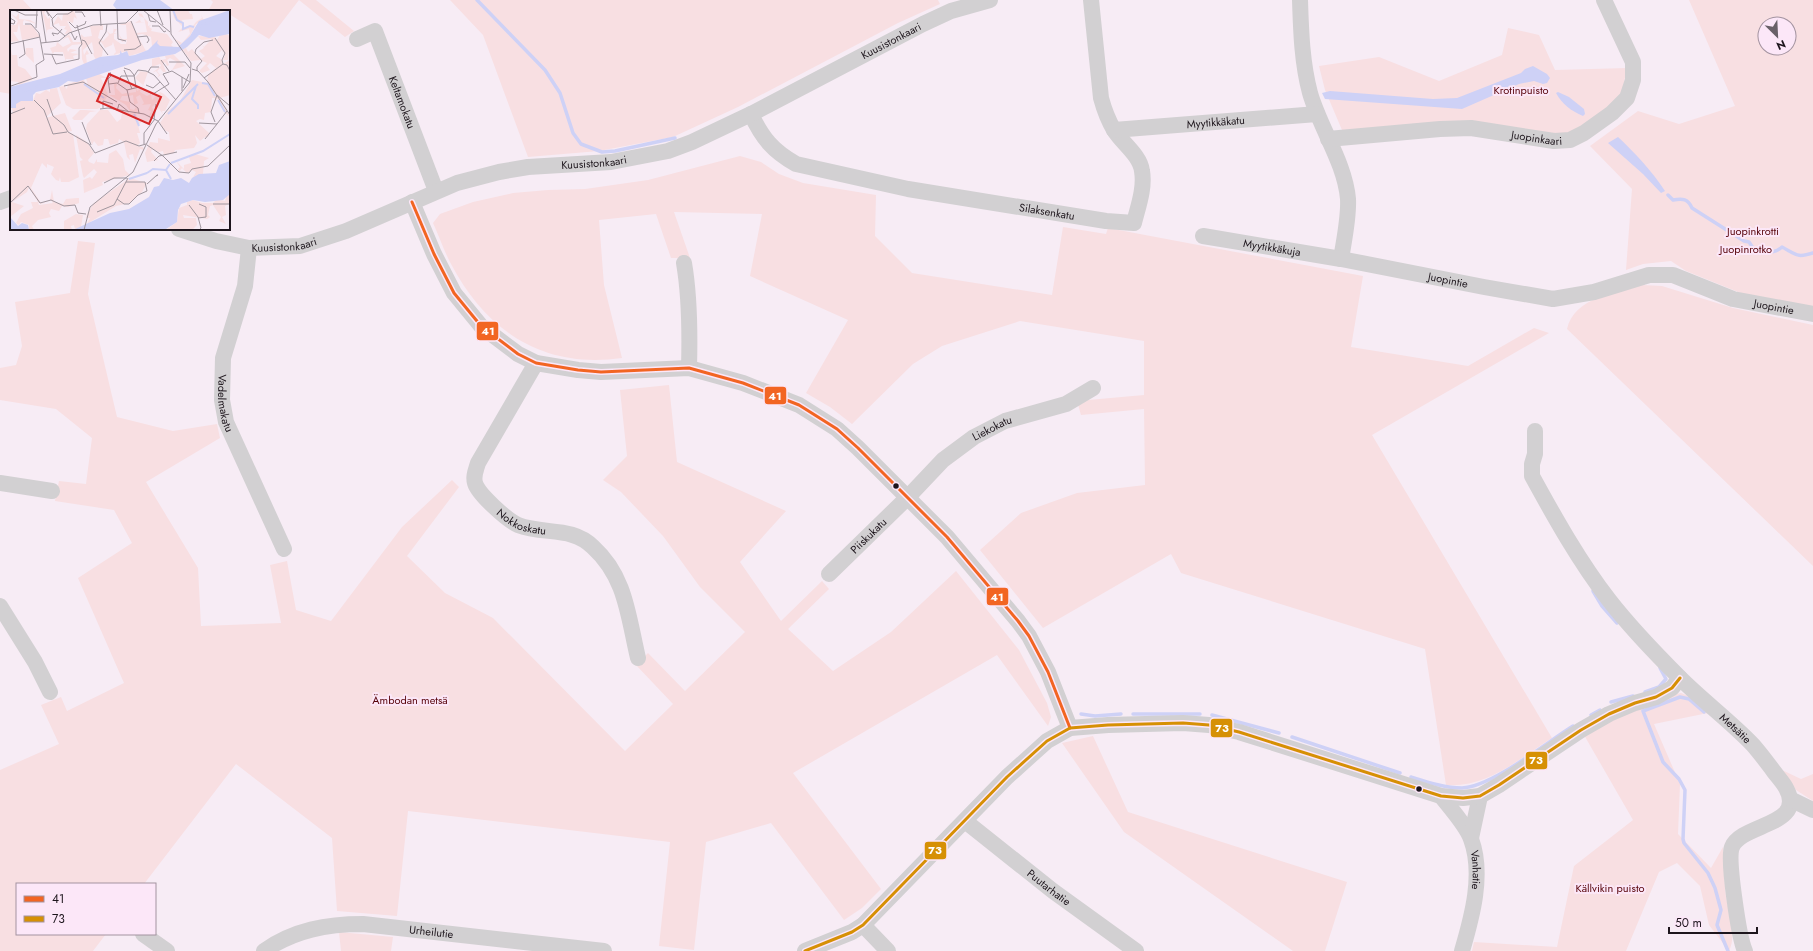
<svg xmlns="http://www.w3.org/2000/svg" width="1813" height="951" font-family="Jost,sans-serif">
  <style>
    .green { fill: #f8dfe2; fill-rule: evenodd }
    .water { fill: #ced1f6 }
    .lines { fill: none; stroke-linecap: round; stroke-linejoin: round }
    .stream { stroke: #ced1f6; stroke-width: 3.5 }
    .minor { stroke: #d2d0d2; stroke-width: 16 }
    .bus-1-casing { stroke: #fce7f8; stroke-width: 6 }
    .bus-2-casing { stroke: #fce7f8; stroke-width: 6 }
    .bus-1 { stroke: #f26522; stroke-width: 3 }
    .bus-2 { stroke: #d69004; stroke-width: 3 }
    .bus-dot { fill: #1d151c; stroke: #fce7f8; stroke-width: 1.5 }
    .labels { text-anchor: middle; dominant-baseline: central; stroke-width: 4; stroke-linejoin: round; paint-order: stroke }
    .street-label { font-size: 11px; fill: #1d151c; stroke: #fce7f8 }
    .park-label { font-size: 11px; fill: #550007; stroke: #fce7f8 }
    .inset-river { fill: none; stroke: #ced1f6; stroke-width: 2 }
    .inset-road { fill: none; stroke: #a0969e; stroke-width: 1 }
    .view { fill: #d62828; fill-opacity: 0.15; stroke: #d62828; stroke-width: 2 }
    .inset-edge { fill: none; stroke: #1d151c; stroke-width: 2 }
    .line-badge { stroke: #fce7f8; stroke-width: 1.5 }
    .badge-label { font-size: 11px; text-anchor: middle; font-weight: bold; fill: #fff }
  </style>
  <rect width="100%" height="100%" fill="#f7ecf5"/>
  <g class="green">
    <path d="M0 0H23L33 11H11V94L0 92Z"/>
    <path d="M211 0H316L354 31 345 37 299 0 269 39 229 14V11H208L213 2Z"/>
    <path d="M450 0H938L940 4 898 23 738 107 673 137 599 151 528 157 483 35Z"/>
    <path d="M1689 0H1813V311L1768 304 1686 271 1671 261 1643 264 1626 270 1632 189 1590 146 1638 111 1679 124 1735 106ZM1765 24H1789V48H1765Z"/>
    <path d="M1508 28 1539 35 1555 70 1627 68 1622 92 1610 110 1565 135 1342 130 1325 90 1319 66 1379 57 1439 81 1502 55Z"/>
    <path d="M740 156 761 162 779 174 803 183 876 195 875 236 912 273 1052 295 1063 227 1106 234 1108 228 1363 276 1351 347 1468 366 1534 328 1549 333 1372 435 1552 738C1519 759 1487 788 1446 785L1425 649 1181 573 1171 554 1043 628 980 550 1021 513 1077 493 1145 485 1144 409 1081 415 1077 401 1144 395V341L1020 321 942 346 913 364 852 424 830 407 806 393 848 320 750 276 762 214 674 212 690 258H671L656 214 599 220 604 285 622 358C613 359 604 360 595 360 528 360 481 321 451 264 444 251 439 236 433 223L440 214 473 202 513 193 548 190 585 189 648 180Z"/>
    <path d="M78 241 95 243 88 294 117 417 173 431 217 424 220 438 146 482 198 568 201 626 281 623 270 565 287 561 296 610 331 621 402 527 452 480 459 487 407 556 445 593 493 618 625 751 673 704 636 665 648 653 685 691 745 632 700 587 663 536 621 492 603 480 627 456 620 390 669 385 677 462 786 511 740 562 781 621 822 581 829 589 788 629 833 671 891 632 956 571 1019 650 1047 703 1051 717 1048 726 997 655 793 773 881 889 862 908 844 920 771 823 706 842 694 950 659 946 670 842 408 811 397 916 337 911 332 838 236 764 144 884H17V934H106L93 951H0V770L59 744 41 705 61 697 67 711 124 683 78 578 132 543 114 510 55 501 59 481 86 484 92 438 56 409 0 400V368L16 365 22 346 15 302 70 293Z"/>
    <path d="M1642 285 1662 286 1733 308 1813 325V566L1567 329C1574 298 1615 292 1642 285Z"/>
    <path d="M1681 693 1696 699 1708 713 1654 724 1680 784 1678 834 1711 868 1723 847C1724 864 1724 880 1726 897 1729 915 1737 934 1729 951L1709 925 1700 886 1677 863 1659 872 1626 951H1472L1474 942 1557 947 1574 866 1633 820 1584 735C1609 720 1653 698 1681 693Z"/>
    <path d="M1093 736 1128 812 1347 882 1325 951H1293L1124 832 1062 743Z"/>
    <path d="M1782 770 1801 779 1813 774V801L1796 790Z"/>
    <path d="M339 932 393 937 391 951H341Z"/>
  </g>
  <g class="water">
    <path d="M116 0H160L175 11H118L113 5Z"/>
    <path d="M1533 66 1547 74 1550 78 1547 83 1543 84 1534 81 1519 84 1462 109 1325 99 1322 93 1330 91 1433 99 1457 98 1521 73 1525 69Z"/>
    <path d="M1558 92 1569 97 1584 109 1585 114 1583 116C1571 111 1562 104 1556 93Z"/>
    <path d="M1618 137C1636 154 1651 170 1665 191L1661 193 1643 174 1608 143Z"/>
  </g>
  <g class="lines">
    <g class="stream">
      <path d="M477 0 545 70 560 93 573 133 581 144 602 152 615 151 675 138"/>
      <path d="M1668 195 1673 200C1683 198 1688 199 1692 208L1744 241 1749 242 1755 251C1766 251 1773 255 1782 247 1797 255 1797 258 1813 253"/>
      <path d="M1593 591 1602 606 1617 623"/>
      <path d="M1645 692 1659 687 1666 679 1660 668"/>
      <path d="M1611 702 1633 696"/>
      <path d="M1704 712 1689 699 1680 697 1643 711 1663 762 1679 779 1685 790 1683 839 1684 843 1708 873 1715 888 1721 910 1717 925 1728 951"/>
      <path d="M1081 714 1095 716 1121 714"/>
      <path d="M1133 714H1200"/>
      <path d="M1212 715 1279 733"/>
      <path d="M1591 715 1600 710"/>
      <path d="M1292 737 1400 773"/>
      <path d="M1411 777C1427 782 1445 788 1462 788 1492 787 1547 742 1573 726"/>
    </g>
    <g class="minor">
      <path d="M1300 0C1301 32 1302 63 1310 93 1320 128 1345 163 1348 199 1349 218 1344 240 1341 259"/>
      <path id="s1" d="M357 39 375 31 436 191"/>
      <path id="s2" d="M751 114C762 138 773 151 796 164L908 189 1106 221 1134 223C1138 207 1145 188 1142 171 1140 155 1122 143 1114 130 1108 120 1104 109 1101 98L1091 0"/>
      <path id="s3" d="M1114 130 1317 114"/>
      <path id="s4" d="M1328 139 1440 129 1471 128 1554 141 1570 140 1584 133 1612 113 1627 98 1633 80V62L1604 0"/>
      <path d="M0 202 11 198"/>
      <path d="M412 202 434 254 454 293 481 326 518 354 536 363 578 370 601 372 689 368 743 383 799 405 837 429 858 448 947 537 1018 621 1029 636 1048 672 1070 728"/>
      <path id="s5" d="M179 229 216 241 249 248 300 246 346 231 457 183 499 172 528 167 611 162 668 151 692 142 751 114 923 24 951 11 990 0"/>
      <path id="s6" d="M1203 236 1341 259 1484 287 1553 299 1594 292 1649 275H1673L1733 299 1813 314"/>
      <path id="s7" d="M249 248 245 286 223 358 222 400 226 422 284 549"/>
      <path d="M684 263C690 298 690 332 689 368"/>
      <path id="s8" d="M536 363 478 463C476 470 473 476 475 483 478 494 507 520 518 525 544 535 572 526 593 547 626 577 628 616 638 658"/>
      <path id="s9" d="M1535 431V454L1532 464V476C1555 518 1579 561 1609 600 1630 627 1655 653 1680 678 1703 701 1730 721 1753 745 1760 753 1766 761 1772 769 1776 775 1783 782 1786 788 1807 826 1742 823 1732 847 1727 859 1739 938 1745 951"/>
      <path d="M0 483 52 491"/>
      <path id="s10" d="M829 574 908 497 943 460 974 437 1005 421 1066 404 1093 388"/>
      <path d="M0 606 35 662 50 692"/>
      <path id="s11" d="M1441 796C1450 808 1466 825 1471 839 1484 874 1472 917 1462 951"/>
      <path d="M1790 799 1813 810"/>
      <path id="s12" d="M965 821 1053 891 1136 951"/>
      <path d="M1471 838 1480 796"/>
      <path d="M863 925 888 951"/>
      <path d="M143 934 167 951"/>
      <path id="s13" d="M264 951C294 930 327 924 363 924L604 951"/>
      <path d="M805 951 852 932 863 925 1007 777 1047 741 1070 728 1108 725 1183 723 1209 725 1239 732 1441 796 1463 798 1480 796 1499 785 1581 730 1609 714 1635 703 1656 697 1672 688 1680 678"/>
    </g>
    <g class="bus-1-casing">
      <path id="bus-1" d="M412 202 434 254 454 293 481 326 518 354 536 363 578 370 601 372 689 368 743 383 799 405 837 429 858 448 947 537 1018 621 1029 636 1048 672 1070 728"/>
    </g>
    <g class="bus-2-casing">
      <path id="bus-2" d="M805 951 852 932 863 925 1007 777 1047 741 1070 728 1108 725 1183 723 1209 725 1239 732 1441 796 1463 798 1480 796 1499 785 1581 730 1609 714 1635 703 1656 697 1672 688 1680 678"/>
    </g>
    <use href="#bus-1" class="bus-1"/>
    <use href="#bus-2" class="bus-2"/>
  </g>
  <g class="bus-dot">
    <circle cx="896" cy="486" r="3.5"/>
    <circle cx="1419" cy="789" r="3.5"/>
  </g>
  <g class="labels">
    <g class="street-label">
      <text stroke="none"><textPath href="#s5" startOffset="756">Kuusistonkaari</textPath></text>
      <text stroke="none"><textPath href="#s1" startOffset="96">Keltamokatu</textPath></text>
      <text stroke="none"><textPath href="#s3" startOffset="102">Myytikkäkatu</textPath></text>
      <text stroke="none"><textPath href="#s4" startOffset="210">Juopinkaari</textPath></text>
      <text stroke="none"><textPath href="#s5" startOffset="432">Kuusistonkaari</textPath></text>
      <text stroke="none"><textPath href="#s2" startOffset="324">Silaksenkatu</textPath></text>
      <text stroke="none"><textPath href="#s5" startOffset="108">Kuusistonkaari</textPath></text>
      <text stroke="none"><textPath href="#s6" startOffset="70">Myytikkäkuja</textPath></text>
      <text stroke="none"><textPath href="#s6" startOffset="249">Juopintie</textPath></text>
      <text stroke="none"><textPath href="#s6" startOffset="585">Juopintie</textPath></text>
      <text stroke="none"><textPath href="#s7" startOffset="159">Vadelmakatu</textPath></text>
      <text stroke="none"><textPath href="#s10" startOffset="220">Liekokatu</textPath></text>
      <text stroke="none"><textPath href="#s8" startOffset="199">Nokkoskatu</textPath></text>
      <text stroke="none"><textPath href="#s10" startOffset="55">Piiskukatu</textPath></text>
      <text stroke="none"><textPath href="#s9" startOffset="372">Metsätie</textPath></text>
      <text stroke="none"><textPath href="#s11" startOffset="84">Vanhatie</textPath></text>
      <text stroke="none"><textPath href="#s12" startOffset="107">Puutarhatie</textPath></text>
      <text stroke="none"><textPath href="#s13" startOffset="173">Urheilutie</textPath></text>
    </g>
    <g class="park-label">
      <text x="1521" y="90">Krotinpuisto</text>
      <text x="1753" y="231">Juopinkrotti</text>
      <text x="1746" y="249">Juopinrotko</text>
      <text x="410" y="700">Ämbodan metsä</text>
      <text x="1610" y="888">Källvikin puisto</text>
    </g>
  </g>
  <g transform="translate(10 10)">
    <rect width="220" height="220" fill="#f7ecf5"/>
    <path d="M36 0 34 3 38 9 40 7V17L44 18 37 20V24L32 1ZM162 0H178L180 4H182L183 9 172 10 174 18 183 16 186 12 192 8 191 4 193 9H197L186 14 180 26 170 35 165 29 172 33 180 24 179 19 168 22 173 17 164 8ZM64 1 67 9 64 7 63 13 57 11 62 21 54 25 57 20 54 19 56 16H50L49 13 43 15 48 6 52 11 53 4ZM0 3 6 7 9 3V9L20 10 27 14 14 10 13 12V15H22L30 27 12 30 9 13 7 22H3L9 31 0 32V15H6L8 11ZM128 3 132 4 134 8 130 6 131 9 130 10 131 12H135L134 8 138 12V16L141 15 139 17 142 19 141 21 157 24 163 32 161 35 164 38 142 36 141 27 132 24 127 25 136 41 119 46 117 41 103 45 106 42 103 32 102 35 95 38 91 32 89 33 93 39 92 46 86 50 83 44 84 43 82 32 73 40 74 45 77 40 79 44 76 45 77 54H74L72 49 71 24 74 27 82 26 80 16 93 15V20H96H90L88 28 93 31 99 25 97 21 100 24 103 23 104 16V19H107L104 23 107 24H104V29L111 34H116L117 30 112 32 108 23 112 29H117L116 15H109L121 11 126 23 137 22 135 12 125 13 131 9ZM59 24 63 32H72V34L62 35 57 39 58 42 60 39 67 40 60 43 69 44 63 46 64 49H56V52L53 42H44L43 44 40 38 46 36 47 32 53 37 61 33 58 27 52 30ZM216 24 220 26 218 50H213L215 45 212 40 206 46 211 49 213 54 220 50V85L210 88 220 107 214 102 207 88 206 92 205 88H202L201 102 195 103 194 110 190 109 186 111 199 123 198 127H195L190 131 185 125 187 133 184 138 165 140 164 143 154 145 153 141 149 142 142 139 141 142 148 150 137 152 135 143 140 132 148 133V128L160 131 159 122 154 120 150 113 158 101 170 91 182 70 197 73 198 65 206 58 200 53 197 56 200 60 192 63 189 61 197 53 190 50 181 51 172 39 176 38 178 42 182 39 191 49 195 46 189 41 194 38 192 35 194 37 202 29 191 30 188 26 205 27 207 30 210 25ZM0 35 2 45H7L8 56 15 59 23 69 9 75 8 72 0 71ZM16 38H23L24 53 15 44ZM163 44 175 56 162 60 167 52 160 48 157 50 159 55 157 56 155 52 153 54 156 62H153L150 58 147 61 150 65 153 63 147 68 149 65 146 61 142 63 151 56 150 54 142 57V49L149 47 151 50 156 49 155 46ZM127 61 138 62 132 79 133 75 125 68 130 62ZM89 64 97 68H91L98 85 95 90 102 96 91 89 90 98 87 99H63L56 95 49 77 54 76 57 79 58 74 73 69 78 76 76 68ZM104 74H107L106 78 112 84 117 83 118 86H112L110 90 120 92V99L124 100 126 97 129 103 120 101 116 95 99 85H105ZM126 77 127 81 131 79 130 82 137 86 141 84 142 90 150 82 154 84 160 90 155 101H152L153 104 149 99 147 100 149 93 147 92 142 97 145 104 139 106 141 101 138 100 141 94 132 95 134 93 130 85 126 87 128 93 124 95 123 85 119 86V83L126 82ZM47 78 51 93 35 108 55 103 62 121 57 122 63 124 69 167 59 172H51L50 167 49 171 46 170 41 164 44 157 37 154V158L32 153 21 178 31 193 40 190 42 180 44 192 53 194 56 189 67 188H69V193L58 197 52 196 49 201 41 199 39 203 41 207 28 210 22 216 24 220H19V215L11 212 9 215 6 213 11 204 23 198 21 192H28L29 195 43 193 41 190 31 194 28 192 19 177 17 182 2 192 14 196 0 207V104L3 103 2 98H6V93L11 90 23 91 26 83 30 84 36 80 40 82V79ZM70 100H75L87 101 80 102 72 110H64L62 108ZM90 100H98L107 112 111 109 112 102 126 103 128 112 129 109 134 110 128 115 130 123H127L130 133 127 136 133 137 134 140 130 139 125 153 123 144 119 145 120 150 117 147 114 132 109 129 108 133 100 135 98 129H94L93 135 88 136 84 131 82 135 76 119 77 114ZM66 125 77 132 84 143 78 150 79 152 84 154 87 149V152L98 153 99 144 106 140 113 149 115 160 120 165 92 172 93 175 74 183 73 170 80 167 82 169 87 162 84 159 74 168 73 166 70 151 73 150 70 147ZM185 144 199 148 194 151 193 164H198L182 169 186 162 182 160 177 163 172 158 169 162 168 159 170 157 166 151 174 159V155L181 153 179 147ZM123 169 137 173 132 182 120 193 106 196 77 214 80 208H76L77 204 84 193 117 170ZM217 184H220V193L215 196 216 205 212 207 216 214 209 211 211 207 203 195 200 196 198 205 200 207 197 209 173 205 174 208H186L187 215 182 220H145H156L167 212 169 198 177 195V192L183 190 192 193H203L207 189 215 191ZM66 204 73 205 71 217 65 219 64 215 61 216 62 220H54V211Z" fill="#f8dfe2"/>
    <path d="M220 0 219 24 199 28 189 25 177 37 165 44 132 50 67 72 58 71 49 77 26 82 23 85V91H11L6 94V98H0V77L50 64 90 47 108 45 117 41 119 46 125 45 138 40 148 30 147 33 150 36 168 37 180 26 189 11ZM220 151V184L213 190 195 192 183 190 171 194 168 200 167 212 156 219 63 220 100 203 119 199 139 187 144 177 149 176 154 168 163 170 171 168 179 173 182 168 189 164 206 163 209 155ZM0 207 8 216 12 213 18 215 19 220H0Z" fill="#ced1f6"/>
    <path class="inset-river" d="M163 0 167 10 173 13V19L180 16 184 17M172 37 185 25 191 14 220 10M192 73 198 74 205 86M74 74 94 88M186 76 182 89 188 95V99M0 85 110 51 111 44 113 49 122 50 169 39M208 90 215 102M124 104 129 116M158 104 188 74M161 153 193 141 220 124M160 154 156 160 161 169M137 163 143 159 156 160M119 169 137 163"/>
    <path class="inset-road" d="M4 0 15 5H28M31 0 36 32M90 0 91 16M133 0 160 22M147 0 153 15M107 1 108 29 116 31M65 2H72L75 7M138 4 140 11 146 12M39 6 36 0 42 8M0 8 5 11 4 14 0 13M59 12 65 18 75 14 76 11M97 14 96 22 89 33 98 45M142 16H149L154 22 156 21M26 18 27 0M61 22 65 30 67 26M44 26 42 23 48 24 52 19M55 26 43 16 42 9 47 4H58L64 0M127 27 137 26 139 30 137 33M205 28 215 43 212 50 213 54M72 30 75 31 82 44M31 33 49 31 59 23 83 15 116 13 129 0M0 34 30 27M114 40 125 39 131 35 121 11M34 44 53 45M42 45 46 54 69 49V38L72 34 67 15M9 48 15 44 13 30M151 50 159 61M159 52H175L180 58M114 58 120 60 124 65 126 77M182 59 188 61 198 72 220 105M114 60 122 79M187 61V57L192 51 185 43 186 39 194 32 203 30M100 62 101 66 98 69 100 83M138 62 141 57H149M172 67V81M194 68 213 54 217 55 220 61M108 73 111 66H124L128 60 136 61 144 65 166 90M99 74 107 73 117 80 129 77 143 84 159 74 153 64 162 61 180 72M136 75 143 78 150 72M1 76 27 67 26 55 34 50 29 23 21 14H15M54 76 73 72 107 92M173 78 179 64M117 80 120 92 128 98 129 103M37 89 43 106 54 115 58 122 79 134 85 143 116 131 129 136 136 134M24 90 34 100 43 124 57 122M93 98V91L103 94M90 99 98 98 134 104 148 111 157 124M107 101 109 94 119 102M0 104 15 98M144 109 146 94M72 112 81 135M205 112 201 102 207 85 220 96M189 113 207 114 217 101M195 129 207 114M134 134V123L145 109M137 135 153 146 169 162 179 163 182 159 198 156 220 135M144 151 149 146 167 142M94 173 104 168H117M137 174 147 165H148L146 166M107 189 114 194H119L128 185 137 181 135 172H116M0 193 18 176 30 193 41 190 54 196 65 195 68 203 76 204M203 194H220M179 195 188 207 191 218 189 220M87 202 104 195 118 168M188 208 196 207V197L189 194M74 220 80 197 123 162 146 114 180 72 181 53 161 24 160 0"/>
    <path class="view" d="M99 64 151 87 139 114 87 91Z"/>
    <rect width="220" height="220" class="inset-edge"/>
  </g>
  <g class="line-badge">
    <rect x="476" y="321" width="23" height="20" rx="4" fill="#f26522"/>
    <rect x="764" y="386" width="23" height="19" rx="4" fill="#f26522"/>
    <rect x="986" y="587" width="23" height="19" rx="4" fill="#f26522"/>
    <rect x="1210" y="718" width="23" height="20" rx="4" fill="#d69004"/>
    <rect x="1525" y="751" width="23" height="19" rx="4" fill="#d69004"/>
    <rect x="924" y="841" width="23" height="19" rx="4" fill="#d69004"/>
  </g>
  <g class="badge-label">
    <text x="488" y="335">41</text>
    <text x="775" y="400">41</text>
    <text x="997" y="601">41</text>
    <text x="1222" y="732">73</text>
    <text x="1536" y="764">73</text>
    <text x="935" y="854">73</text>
  </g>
  <rect x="16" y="883" width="140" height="52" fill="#fce7f8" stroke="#a393a0"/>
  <rect x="24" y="896" width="20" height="6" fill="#f26522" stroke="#a393a0"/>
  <text x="52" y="903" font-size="12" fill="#1d151c">41</text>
  <rect x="24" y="916" width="20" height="6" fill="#d69004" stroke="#a393a0"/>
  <text x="52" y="923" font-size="12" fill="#1d151c">73</text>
  <g transform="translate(1777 36) rotate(156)"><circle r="19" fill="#fce7f8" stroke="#a393a0"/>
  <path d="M0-3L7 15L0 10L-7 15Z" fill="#696068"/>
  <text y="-6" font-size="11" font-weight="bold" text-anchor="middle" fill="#1d151c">N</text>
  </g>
  <path d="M1669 927v6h88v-6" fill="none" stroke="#1d151c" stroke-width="2"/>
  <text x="1675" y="927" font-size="12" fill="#1d151c" stroke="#fce7f8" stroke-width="3" paint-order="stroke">50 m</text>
</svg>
